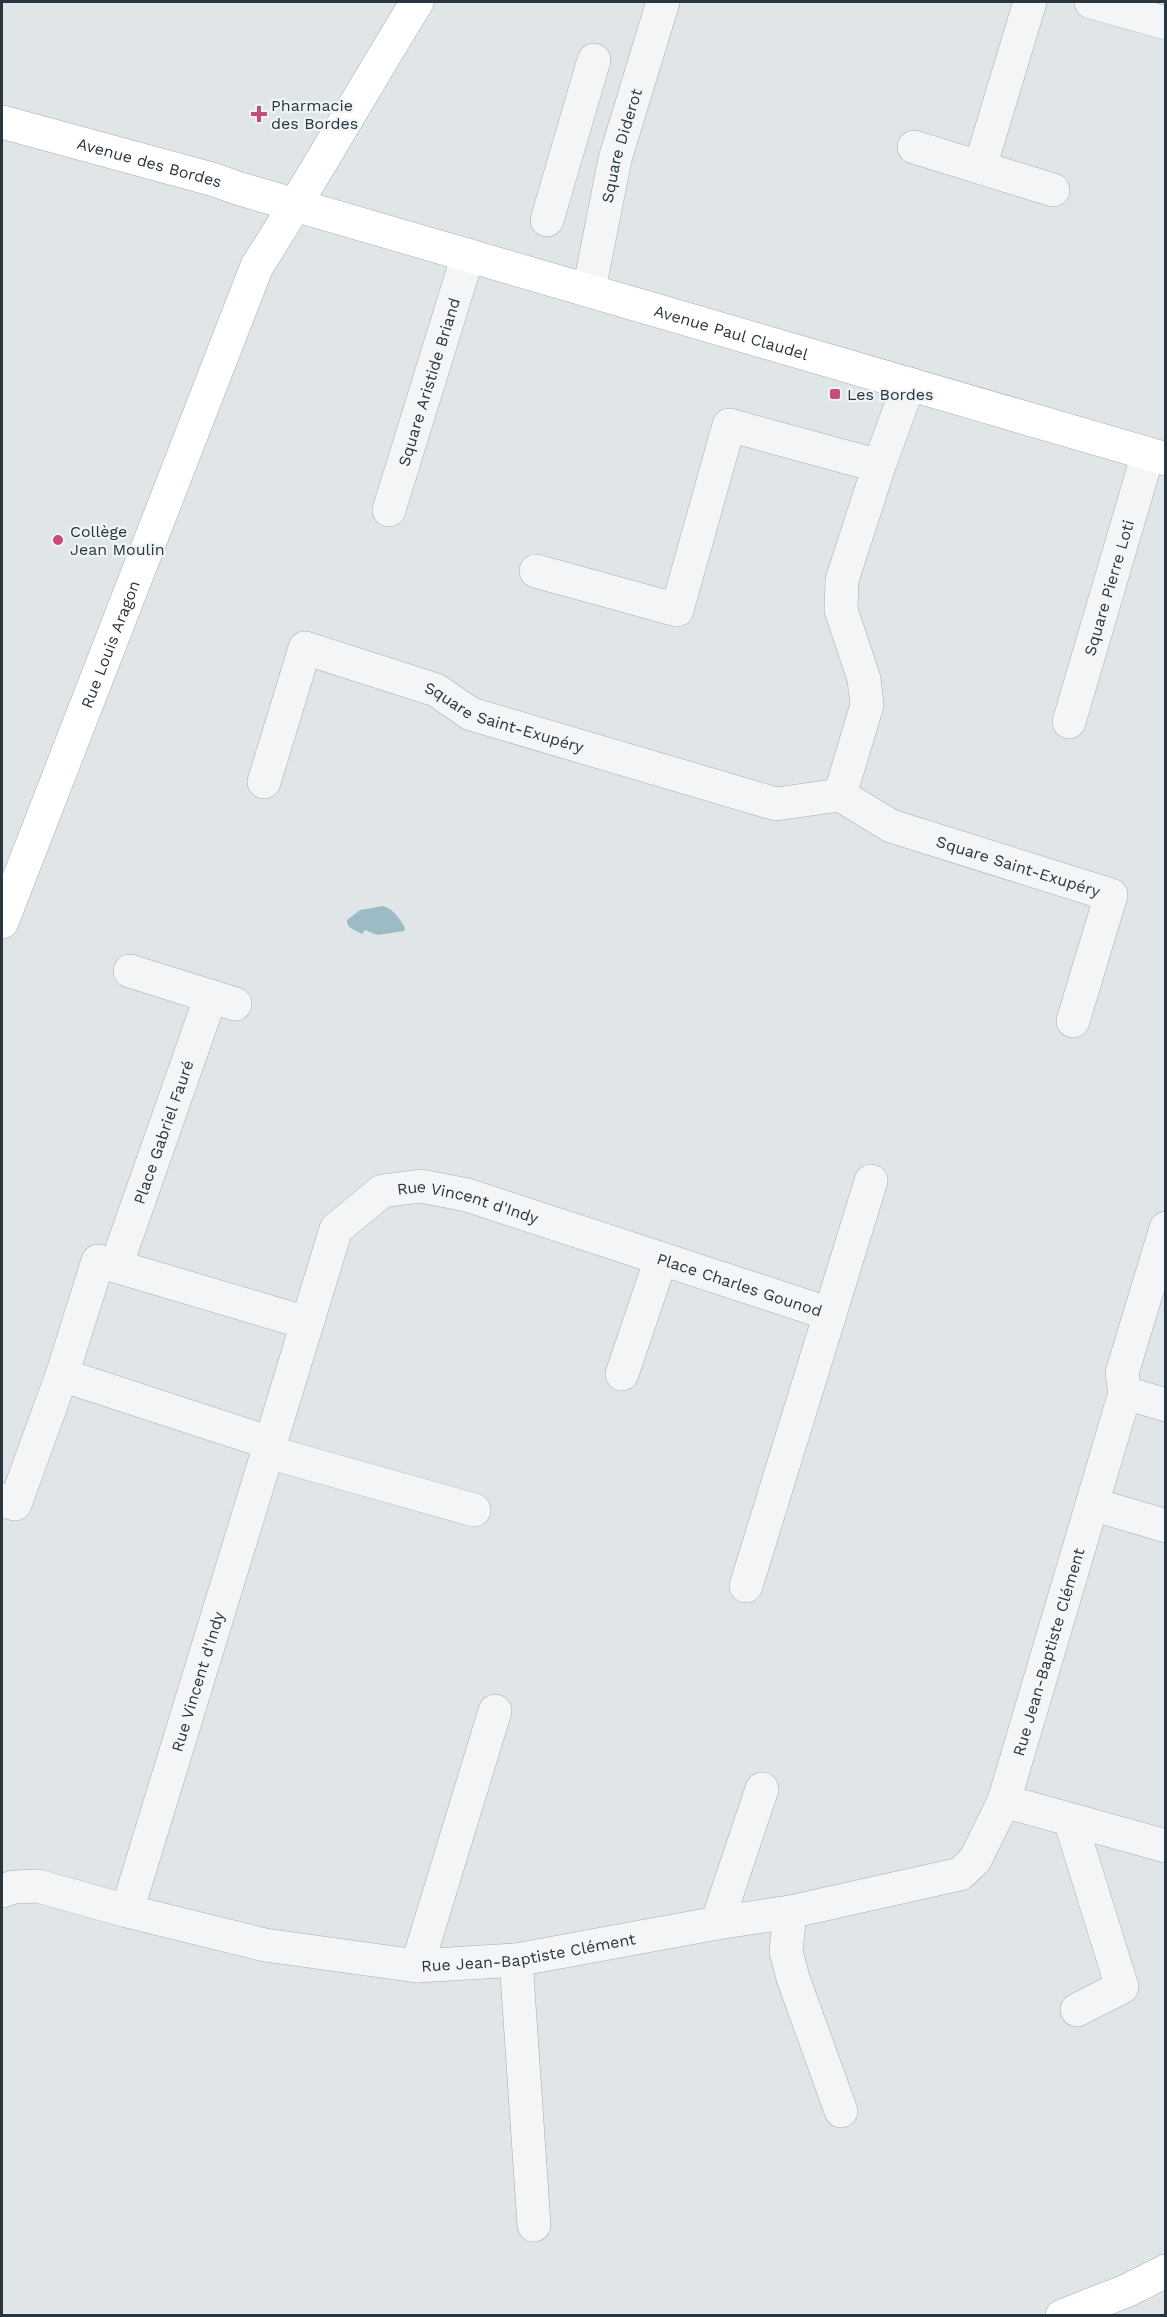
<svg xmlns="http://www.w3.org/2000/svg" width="1167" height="2317" font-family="'Work Sans',sans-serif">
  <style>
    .water { fill: #9dbbc6 }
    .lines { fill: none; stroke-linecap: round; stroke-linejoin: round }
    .street-casing { stroke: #a6adb2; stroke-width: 34 }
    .secondary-casing { stroke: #a6adb2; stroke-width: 34 }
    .street { stroke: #f3f5f7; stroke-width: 33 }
    .secondary { stroke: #fff; stroke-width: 33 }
    .poi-dot { fill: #c74c7b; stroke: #eff4f6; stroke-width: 2 }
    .labels { text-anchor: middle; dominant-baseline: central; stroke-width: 4.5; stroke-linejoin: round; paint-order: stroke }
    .poi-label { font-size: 16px; fill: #2a363f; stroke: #eff4f6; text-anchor: start }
    .street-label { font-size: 16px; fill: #2a363f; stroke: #eff4f6 }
  </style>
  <rect width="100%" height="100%" fill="#e0e5e8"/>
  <path class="water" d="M383 906C394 909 400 919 405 928L404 931 378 935 365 930 362 934C355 930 346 928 347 920L360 910Z"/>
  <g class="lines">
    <g class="street-casing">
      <g id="street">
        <path d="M1091 2 1166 23"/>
        <path d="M914 147 1053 190"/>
        <path d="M980 167 1030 2"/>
        <path d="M547 220 594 60"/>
        <path id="s1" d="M589 290 615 159 663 2"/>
        <path id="s2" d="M389 510 468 255"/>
        <path d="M536 571 677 610 729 425 879 466"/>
        <path id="s3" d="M1069 722 1148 454"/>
        <path id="s4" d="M264 782 305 648 436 690 471 714 776 804 840 795 891 826 1111 895 1073 1021"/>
        <path d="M840 795 867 705 864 679 841 610 842 580 879 466 909 384"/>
        <path d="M130 971 235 1004"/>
        <path id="s5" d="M116 1266 211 996"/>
        <path d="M622 1374 661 1259"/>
        <path d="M1125 1393 1166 1405"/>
        <path d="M270 1443 62 1375 98 1261 307 1323"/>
        <path d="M268 1452 474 1510"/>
        <path d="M2 1500 15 1504 62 1375"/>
        <path d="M1092 1504 1166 1526"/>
        <path d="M746 1586 871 1181"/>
        <path d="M1004 1801 1166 1846"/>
        <path d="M1070 1820 1122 1987 1077 2010"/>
        <path id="s6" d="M2 1891 14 1887 38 1886 127 1911 265 1945 417 1966 516 1960 717 1923 790 1912 960 1874 975 1860 1004 1801 1125 1393 1122 1373 1166 1228"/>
        <path id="s7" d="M127 1911 336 1229 382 1191 421 1186 467 1195 830 1314"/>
        <path d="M790 1912 786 1952 793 1978 841 2111"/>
        <path d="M717 1923 762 1789"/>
        <path d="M516 1960 534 2225"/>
        <path d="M417 1966 495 1711"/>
      </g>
    </g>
    <g class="secondary-casing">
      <g id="secondary">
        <path id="s8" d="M2 122 215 180 237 188 1166 459"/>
        <path id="s9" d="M2 922 257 266C313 179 363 89 417 2"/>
        <path d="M1062 2316 1126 2291 1166 2271"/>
      </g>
    </g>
    <use href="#street" class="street"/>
    <use href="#secondary" class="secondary"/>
  </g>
  <g class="poi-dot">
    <path d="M256 105h6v6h6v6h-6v6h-6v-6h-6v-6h6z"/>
    <rect x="829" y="388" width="12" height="12" rx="3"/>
    <circle cx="58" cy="540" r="6"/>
  </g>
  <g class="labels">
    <g class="poi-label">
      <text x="271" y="105">Pharmacie<tspan x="271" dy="18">des Bordes</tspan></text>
      <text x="847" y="394">Les Bordes</text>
      <text x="70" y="531">Collège<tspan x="70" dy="18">Jean Moulin</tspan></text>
    </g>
    <g class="street-label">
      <text stroke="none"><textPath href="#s1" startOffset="148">Square Diderot</textPath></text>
      <text stroke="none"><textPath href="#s8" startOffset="153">Avenue des Bordes</textPath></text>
      <text stroke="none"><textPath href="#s8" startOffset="759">Avenue Paul Claudel</textPath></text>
      <text stroke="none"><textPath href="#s2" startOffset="134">Square Aristide Briand</textPath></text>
      <text stroke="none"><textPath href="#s3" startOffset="140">Square Pierre Loti</textPath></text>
      <text stroke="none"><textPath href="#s9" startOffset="298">Rue Louis Aragon</textPath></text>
      <text stroke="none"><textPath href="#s4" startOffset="352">Square Saint-Exupéry</textPath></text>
      <text stroke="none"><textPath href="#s4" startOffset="896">Square Saint-Exupéry</textPath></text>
      <text stroke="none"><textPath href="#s5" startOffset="142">Place Gabriel Fauré</textPath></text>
      <text stroke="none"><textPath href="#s7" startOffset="861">Rue Vincent d'Indy</textPath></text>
      <text stroke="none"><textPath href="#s7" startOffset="1146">Place Charles Gounod</textPath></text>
      <text stroke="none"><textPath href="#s6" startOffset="1218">Rue Jean-Baptiste Clément</textPath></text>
      <text stroke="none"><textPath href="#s7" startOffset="240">Rue Vincent d'Indy</textPath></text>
      <text stroke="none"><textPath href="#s6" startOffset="537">Rue Jean-Baptiste Clément</textPath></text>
    </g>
  </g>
  <rect width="1167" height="2317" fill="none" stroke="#2a363f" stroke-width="6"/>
</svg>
